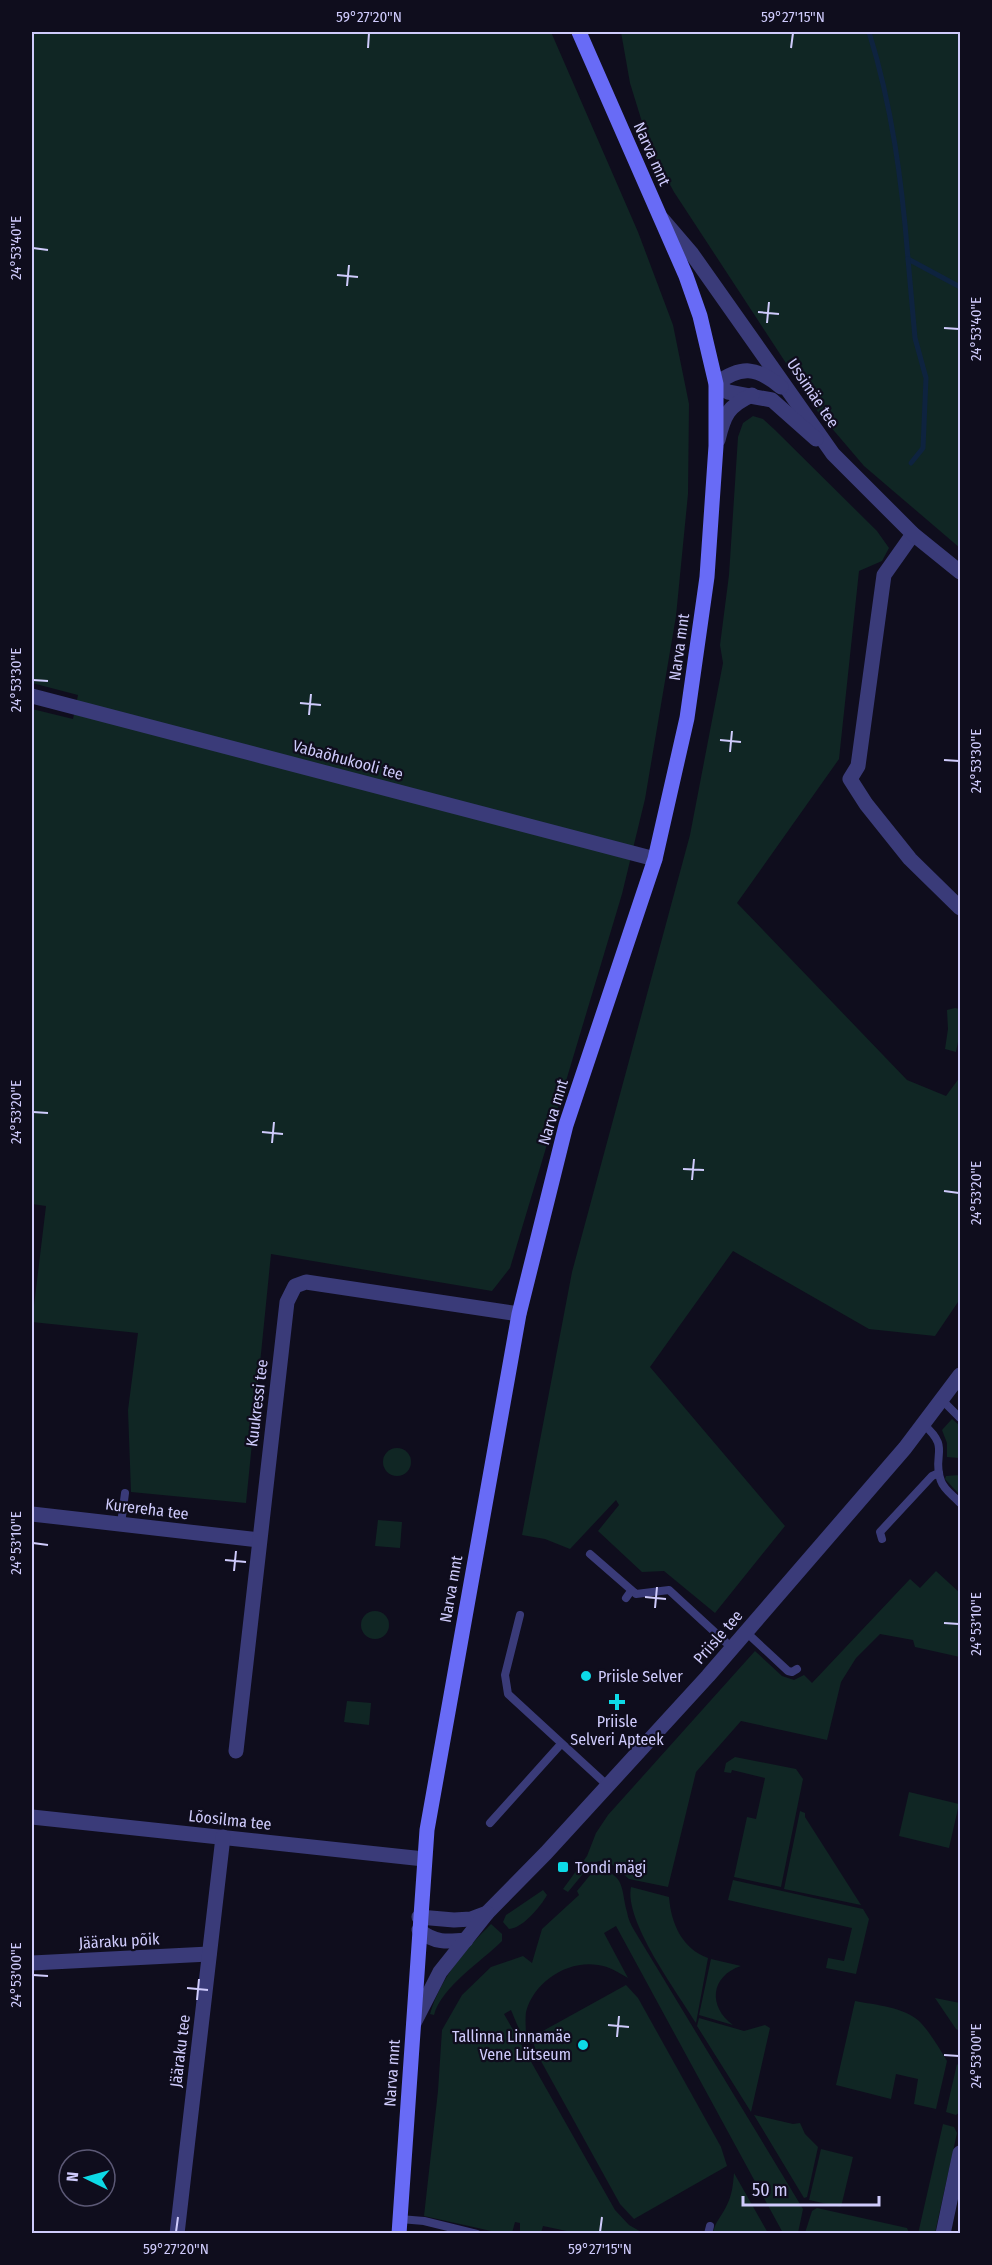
<svg xmlns="http://www.w3.org/2000/svg" width="992" height="2265" font-family="'Fira Sans Condensed',sans-serif">
  <style>
    .green { fill: #102624 }
    .lines { fill: none; stroke-linecap: round; stroke-linejoin: round }
    .stream { stroke: #0e233f; stroke-width: 5 }
    .service { stroke: #3a3b79; stroke-width: 8 }
    .minor { stroke: #3a3b79; stroke-width: 15 }
    .tertiary { stroke: #3a3b79; stroke-width: 15 }
    .secondary { stroke: #686bf6; stroke-width: 15 }
    .ticks { fill: none; stroke: #cfcbfc; stroke-width: 2 }
    .poi-dot { fill: #0ddae6; stroke: #0f0d1d; stroke-width: 2 }
    .labels { text-anchor: middle; dominant-baseline: central; stroke-width: 4.5; stroke-linejoin: round; paint-order: stroke }
    .street-label { font-size: 16px; fill: #cfcbfc; stroke: #0f0d1d }
    .poi-label { font-size: 16px; fill: #cfcbfc; stroke: #0f0d1d; text-anchor: start }
    .neatline { fill: none; stroke: #cfcbfc; stroke-width: 2 }
    .ticks-label { font-size: 15px; text-anchor: middle; fill: #cfcbfc }
  </style>
  <rect width="100%" height="100%" fill="#0f0d1d"/>
  <g class="green">
    <path d="M32 32H551L638 232 673 325 689 404 688 494 676 616 645 799 622 894 510 1268 492 1291 271 1254 246 1503 131 1492 128 1410 138 1333 32 1322 46 1206 32 1204V709L73 719 78 695 32 683Z"/>
    <path d="M621 32H960V548L864 466 818 412 674 192 650 148 630 83Z"/>
    <path d="M753 416 763 419 775 430 877 531 889 548 882 561 859 571 839 759 737 903 907 1080 946 1096 960 1077V1299L935 1336 869 1329 733 1251 650 1367 785 1526 715 1613 664 1571 642 1572 598 1531 619 1505 616 1500 570 1549 545 1539 522 1535 572 1272 690 835 723 663 720 645 729 575 738 437 743 423Z"/>
    <path d="M955 1008 960 1009V1032L956 1052 945 1049 948 1029 947 1010Z"/>
    <path d="M952 1419 960 1426V1495L945 1479 946 1476 960 1475 959 1458 947 1457V1443L942 1430Z"/>
    <circle cx="397" cy="1462" r="14"/>
    <path d="M378 1520 402 1522 400 1548 375 1546Z"/>
    <path d="M936 1571 960 1593V1657L915 1647 913 1640 880 1634 856 1658 841 1682 827 1740 741 1721 696 1772 668 1887 629 1879 609 1862 599 1861 591 1864 568 1892 563 1889 587 1856 596 1833 608 1815 755 1651 782 1676 794 1680 804 1675 812 1683 910 1579 920 1588Z"/>
    <circle cx="375" cy="1625" r="14"/>
    <path d="M347 1701 371 1703 369 1725 344 1722Z"/>
    <path d="M735 1757 796 1769 803 1779 781 1887 734 1877 747 1817 756 1819 765 1778 732 1770 731 1773 724 1772 726 1763Z"/>
    <path d="M909 1792 959 1804 949 1848 899 1836Z"/>
    <path d="M800 1811 805 1813V1817L861 1905 784 1889Z"/>
    <path d="M598 1869C626 1874 621 1891 627 1912 628 1919 631 1925 634 1930L803 2209 798 2233H783L616 1926 604 1933 628 1978C619 1973 609 1966 598 1965 567 1960 534 1982 526 2012 525 2020 526 2029 526 2036L521 2034 511 2010 504 2014 615 2210 629 2225 643 2233H576L543 2226 541 2233H520V2223L515 2222 512 2233H500L424 2216 438 2091 442 2030 462 1995 491 1967 523 1956 532 1963 542 1929 579 1895 577 1891 591 1874Z"/>
    <path d="M733 1880 863 1909 869 1919 856 1974 826 1968 828 1958 844 1961 852 1928 728 1900Z"/>
    <path d="M631 1887 669 1897C671 1923 682 1949 708 1958L696 2023C677 1992 624 1921 631 1887Z"/>
    <path d="M543 1890 547 1895C541 1906 523 1928 509 1929L503 1922 506 1915Z"/>
    <path d="M491 1924 502 1934V1941C481 1962 442 1986 434 2015L430 2014C441 1977 465 1950 491 1924Z"/>
    <path d="M711 1959 741 1966C710 1976 708 2007 733 2025L699 2015Z"/>
    <path d="M626 1985 638 1998 721 2147 727 2166 634 2219 620 2204 536 2052 532 2037Z"/>
    <path d="M935 1998 960 2003V2031L956 2029Z"/>
    <path d="M855 2001C876 2005 903 2007 919 2021 930 2032 939 2048 947 2061L936 2109 914 2104 918 2079 896 2074 891 2099 836 2085Z"/>
    <path d="M699 2018 744 2031 765 2025 770 2028 751 2112 697 2026Z"/>
    <path d="M957 2064 960 2067V2112L956 2115 946 2112Z"/>
    <path d="M754 2115 793 2124 800 2123 805 2134 818 2147 807 2197 804 2198Z"/>
    <path d="M943 2124 954 2127 957 2133 935 2233 918 2234Z"/>
    <path d="M821 2149 853 2157 841 2207 809 2200Z"/>
    <path d="M734 2173 768 2233H713C715 2222 721 2217 726 2207 732 2196 733 2185 734 2173Z"/>
    <path d="M817 2208 907 2228 909 2233H805L812 2211Z"/>
  </g>
  <g class="lines">
    <g class="stream">
      <path d="M869 32C892 106 902 182 908 259L960 287"/>
      <path d="M908 259 915 338 926 378 923 448 911 463"/>
    </g>
    <g class="service">
      <path d="M942 1400 960 1418"/>
      <path d="M923 1424C952 1449 931 1454 941 1481 944 1490 954 1496 960 1503"/>
      <path d="M121 1524 125 1493"/>
      <path d="M882 1539 880 1532 932 1476 939 1473"/>
      <path d="M590 1554 636 1594 669 1590 732 1648"/>
      <path d="M626 1598 631 1591"/>
      <path d="M520 1615 505 1675 508 1694 607 1785"/>
      <path d="M746 1632 788 1671 792 1672 797 1669"/>
      <path d="M490 1823 561 1744"/>
      <path d="M400 2219 424 2221 477 2234"/>
      <path d="M708 2234 710 2226"/>
    </g>
    <g class="minor">
      <path d="M913 534 884 575 858 766 850 779 866 804 910 859 960 908"/>
      <path d="M32 696 655 859"/>
      <path d="M32 1514 259 1540"/>
      <path d="M236 1751 287 1302 295 1286 306 1282 519 1314"/>
      <path d="M32 1817 424 1859"/>
      <path d="M32 1963 209 1954"/>
      <path d="M177 2234 223 1837"/>
      <path d="M943 2234 960 2153"/>
    </g>
    <g class="tertiary">
      <path d="M662 219 692 254 833 454 913 534 960 572"/>
      <path d="M781 387C757 367 741 365 716 384L728 392 772 400 816 439"/>
      <path d="M718 440C724 415 728 406 752 395"/>
      <path d="M419 1917 454 1920 471 1919 487 1913 546 1853 708 1676 905 1448 960 1375"/>
      <path d="M419 1930C434 1943 447 1942 466 1940"/>
      <path d="M414 2023 440 1972 487 1913"/>
    </g>
    <path class="secondary" d="M399 2234 427 1830 519 1314 566 1125 655 859 687 718 707 577 716 446V384L700 316 686 276 579 32"/>
  </g>
  <path class="ticks" d="M368 48 369 33M791 48 793 33M33 248 48 250M337 275 358 277M347 286 349 265M758 312 779 314M767 323 769 302M944 328 959 329M33 680 48 681M300 703 321 705M309 715 311 694M720 740 741 742M730 752 732 731M944 760 959 761M33 1112 48 1113M262 1132 283 1134M272 1143 274 1122M683 1169 704 1170M692 1180 694 1159M944 1191 959 1193M33 1543 48 1545M225 1560 246 1562M234 1571 236 1551M645 1597 666 1599M655 1608 657 1587M944 1623 959 1624M33 1975 48 1976M187 1988 208 1990M197 2000 199 1979M608 2025 629 2027M617 2037 619 2016M944 2055 959 2056M176 2232 178 2217M600 2232 602 2217"/>
  <g class="poi-dot">
    <circle cx="586" cy="1676" r="6"/>
    <path d="M614 1693h6v6h6v6h-6v6h-6v-6h-6v-6h6z"/>
    <rect x="557" y="1861" width="12" height="12" rx="3"/>
    <circle cx="583" cy="2045" r="6"/>
  </g>
  <g class="labels">
    <g class="street-label">
      <text transform="translate(652 154) rotate(66)">Narva mnt</text>
      <text transform="translate(813 393) rotate(56)">Ussimäe tee</text>
      <text transform="translate(679 647) rotate(-82)">Narva mnt</text>
      <text transform="translate(348 760) rotate(15)">Vabaõhukooli tee</text>
      <text transform="translate(553 1112) rotate(-73)">Narva mnt</text>
      <text transform="translate(257 1403) rotate(-83)">Kuukressi tee</text>
      <text transform="translate(147 1509) rotate(7)">Kurereha tee</text>
      <text transform="translate(451 1589) rotate(-80)">Narva mnt</text>
      <text transform="translate(718 1637) rotate(-49)">Priisle tee</text>
      <text transform="translate(230 1820) rotate(6)">Lõosilma tee</text>
      <text transform="translate(119 1941) rotate(-3)">Jääraku põik</text>
      <text transform="translate(180 2051) rotate(-83)">Jääraku tee</text>
      <text transform="translate(392 2073) rotate(-86)">Narva mnt</text>
    </g>
    <g class="poi-label">
      <text x="598" y="1676">Priisle Selver</text>
      <text x="617" y="1721" text-anchor="middle">Priisle<tspan x="617" dy="18">Selveri Apteek</tspan></text>
      <text x="575" y="1867">Tondi mägi</text>
      <text x="571" y="2036" text-anchor="end">Tallinna Linnamäe<tspan x="571" dy="18">Vene Lütseum</tspan></text>
    </g>
  </g>
  <rect width="992" height="2265" fill="none" stroke="#0f0d1d" stroke-width="66"/>
  <g transform="translate(87 2178) rotate(275)"><circle r="28" fill="#0f0d1d" stroke="#5c5976" stroke-width="1.5"/>
  <path d="M0-4.5L10 22L0 15L-10 22Z" fill="#0ddae6"/>
  <text y="-9" font-size="16" font-weight="bold" text-anchor="middle" fill="#cfcbfc">N</text>
  </g>
  <path d="M743 2196v9h136v-9" fill="none" stroke="#cfcbfc" stroke-width="3"/>
  <text x="752" y="2196" font-size="18" fill="#cfcbfc" stroke="#0f0d1d" stroke-width="4.5" paint-order="stroke">50 m</text>
  <rect x="33" y="33" width="926" height="2199" class="neatline"/>
  <g class="ticks-label">
    <text x="369" y="22">59°27'20"N</text>
    <text x="793" y="22">59°27'15"N</text>
    <text transform="translate(16 248) rotate(-90)" y="5">24°53'40"E</text>
    <text transform="translate(976 329) rotate(-90)" y="5">24°53'40"E</text>
    <text transform="translate(16 680) rotate(-90)" y="5">24°53'30"E</text>
    <text transform="translate(976 761) rotate(-90)" y="5">24°53'30"E</text>
    <text transform="translate(16 1112) rotate(-90)" y="5">24°53'20"E</text>
    <text transform="translate(976 1193) rotate(-90)" y="5">24°53'20"E</text>
    <text transform="translate(16 1543) rotate(-90)" y="5">24°53'10"E</text>
    <text transform="translate(976 1624) rotate(-90)" y="5">24°53'10"E</text>
    <text transform="translate(16 1975) rotate(-90)" y="5">24°53'00"E</text>
    <text transform="translate(976 2056) rotate(-90)" y="5">24°53'00"E</text>
    <text x="176" y="2254">59°27'20"N</text>
    <text x="600" y="2254">59°27'15"N</text>
  </g>
</svg>
